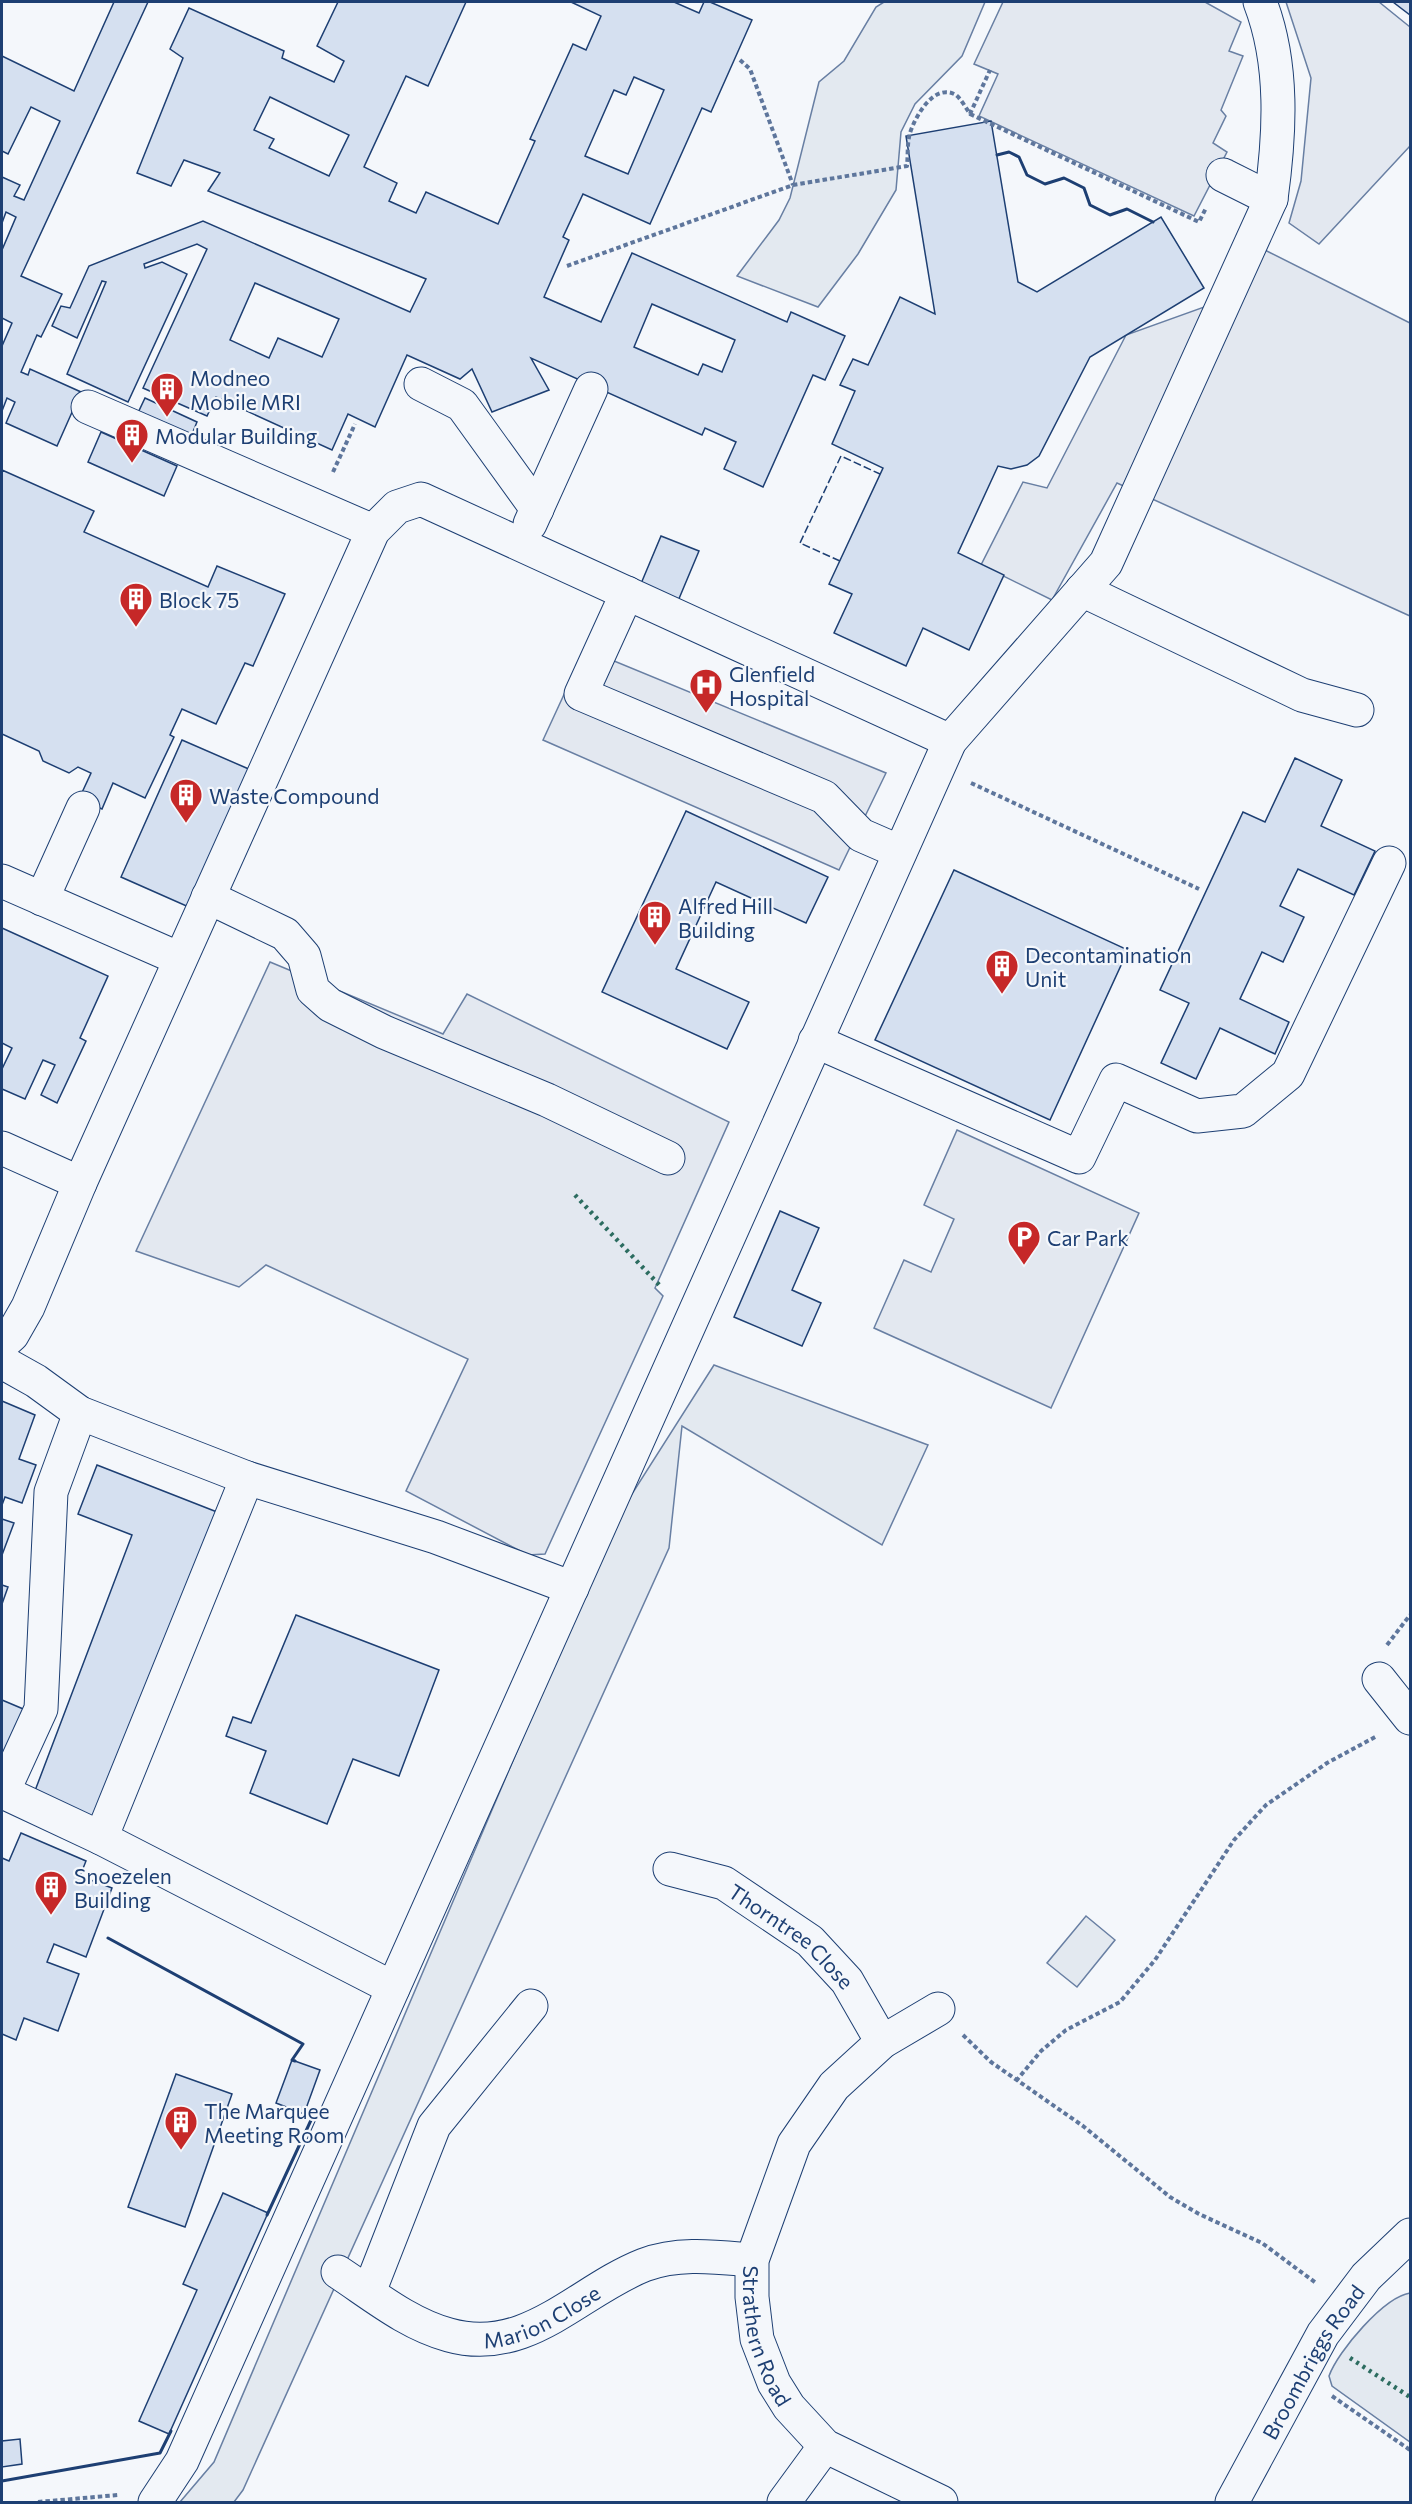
<svg xmlns="http://www.w3.org/2000/svg" width="1412" height="2504" font-family="Commissioner,sans-serif">
  <style>
    .green { fill: #e3e9f0; stroke: #687fa3; stroke-width: 1.5 }
    .parking { fill: #e3e8f0; stroke: #687fa3; stroke-width: 1.5 }
    .building { fill: #d5e0f0; stroke: #1d3f73; stroke-width: 1.5; fill-rule: evenodd }
    .lines { fill: none; stroke-linecap: round; stroke-linejoin: round }
    .minor-casing { stroke: #1d3f73; stroke-width: 35 }
    .path { stroke: #5e769c; stroke-width: 4; stroke-dasharray: 4.5 3; stroke-linecap: butt }
    .minor { stroke: #f4f7fb; stroke-width: 33 }
    .hedge { stroke: #2c6c60; stroke-width: 4.5; stroke-dasharray: 3 4.5; stroke-linecap: butt }
    .fence { stroke: #1d3f73; stroke-width: 1.5; stroke-dasharray: 8 3; stroke-linecap: butt }
    .wall { stroke: #1d3f73; stroke-width: 3 }
    .labels { text-anchor: middle; dominant-baseline: central; stroke-width: 4.5; stroke-linejoin: round; paint-order: stroke }
    .poi-label { font-size: 21px; fill: #1d3f73; stroke: #f4f7fb; text-anchor: start }
    .street-label { font-size: 21px; fill: #1d3f73; stroke: #f4f7fb }
  </style>
  <rect width="100%" height="100%" fill="#f4f7fb"/>
  <g class="green">
    <path d="M884 2H985L962 56 915 104 901 132 896 190 858 254 818 307 737 276 779 220 790 198 819 82 844 61 876 7Z"/>
    <path d="M714 1365 928 1445 882 1545 682 1426 669 1548 243 2490 234 2502H180L214 2462 616 1519Z"/>
    <path d="M1086 1916 1115 1940 1077 1987 1047 1963Z"/>
    <path d="M1410 2293V2442L1332 2386 1329 2376C1338 2351 1384 2297 1410 2293Z"/>
  </g>
  <g class="parking">
    <path d="M1003 2H1205L1241 22 1229 51 1243 56 1221 110 1226 116 1213 143 1227 152 1194 216 979 116 998 74 974 64Z"/>
    <path d="M1286 2H1379L1410 27V146L1319 244 1289 223 1301 181 1311 78Z"/>
    <path d="M1251 243 1410 323V616L1117 483 1052 600 981 565 1023 482 1047 488 1126 335 1210 305Z"/>
    <path d="M585 649 886 773 839 870 543 740Z"/>
    <path d="M270 962 443 1034 467 994 729 1122 655 1288 663 1296 545 1554 528 1555 406 1491 468 1359 266 1265 239 1287 136 1251Z"/>
    <path d="M957 1130 1139 1213 1051 1408 874 1328 904 1260 931 1272 954 1219 924 1205Z"/>
  </g>
  <g class="building">
    <path d="M114 2H148L21 276 62 294 41 337 37 335 21 372 28 375 30 369 81 392 57 446 6 423 15 402 7 398 2 411V346L12 323 2 318V250L16 217 6 212 2 223V177L20 185 14 196 24 200 60 121 31 107 8 154 2 151V56L74 91Z"/>
    <path d="M338 2H466L428 86 406 76 364 167 397 183 389 201 416 213 426 192 498 224 535 141 530 139 573 44 586 50 601 16 571 2H674L699 13 704 2H710L752 20 711 112 702 108 650 224 583 194 563 237 569 240 544 297 601 322 632 253 787 322 791 312 845 336 825 380 813 375 763 487 724 469 736 442 705 428 702 435 531 358 549 390 492 412 472 369 460 379 407 355 375 427 348 414 332 450 216 397 207 416 143 388 207 249 197 244 144 264 145 268 162 262 187 274 128 402 67 374 106 282 102 281 77 338 52 326 61 306 70 308 89 266 203 221 410 312 426 279 208 191 220 173 184 160 171 186 137 173 183 58 170 49 189 8 284 51 282 58 334 82 344 61 317 46ZM634 77 664 90 628 174 585 156 614 90 626 95ZM270 97 349 135 329 176 269 148 274 139 254 130ZM255 283 339 319 322 357 278 338 269 358 230 340ZM652 304 735 340 722 372 703 364 698 375 634 347Z"/>
    <path d="M1393 2H1410V15Z"/>
    <path d="M991 121 1018 282 1037 292 1161 217 1204 288 1090 357 1039 456 1027 465 1011 469 998 466 958 553 1004 575 969 650 923 628 906 666 834 633 852 594 829 584 883 468 832 444 855 391 840 385 853 359 868 365 900 297 935 314 906 136Z"/>
    <path d="M145 398 197 422 190 439 137 415Z"/>
    <path d="M101 432 177 466 164 496 88 462Z"/>
    <path d="M2 470 94 511 84 532 208 587 217 566 285 594 253 666 245 663 216 724 182 709 170 735 174 737 145 798 113 783 102 809 79 799 91 773 78 767 69 773 43 761 39 751 2 734Z"/>
    <path d="M661 536 699 551 678 601 640 586Z"/>
    <path d="M182 740 251 770 191 908 121 877Z"/>
    <path d="M1295 758 1342 780 1321 826 1375 851 1354 895 1298 869 1280 906 1304 917 1283 962 1262 952 1240 999 1289 1022 1275 1054 1220 1028 1196 1079 1161 1063 1189 1003 1160 990 1243 812 1265 822Z"/>
    <path d="M686 811 828 877 806 923 716 882 676 969 749 1002 727 1049 602 992Z"/>
    <path d="M954 870 1128 950 1050 1120 875 1040Z"/>
    <path d="M2 928 108 976 80 1038 86 1041 57 1103 41 1095 55 1065 43 1060 25 1099 2 1089V1069L12 1048 2 1043Z"/>
    <path d="M780 1211 819 1228 792 1290 821 1303 802 1346 734 1317Z"/>
    <path d="M2 1401 35 1415 19 1459 36 1465 22 1503 5 1497 2 1505Z"/>
    <path d="M97 1465 217 1512 98 1821 33 1796 132 1535 78 1514Z"/>
    <path d="M2 1519 14 1523 2 1555Z"/>
    <path d="M2 1585 8 1587 2 1604Z"/>
    <path d="M296 1615 439 1670 399 1776 353 1759 327 1824 250 1793 266 1751 226 1736 233 1717 251 1723Z"/>
    <path d="M2 1700 28 1711 2 1773Z"/>
    <path d="M21 1833 86 1861 80 1876 112 1888 86 1957 54 1944 47 1962 79 1974 58 2031 24 2018 16 2040 2 2034V1858L9 1861Z"/>
    <path d="M292 2060 320 2070 304 2114 276 2103Z"/>
    <path d="M176 2074 232 2094 185 2227 128 2207Z"/>
    <path d="M223 2193 268 2213 169 2434 139 2421 197 2290 183 2284Z"/>
    <path d="M20 2439 22 2464 2 2467V2441Z"/>
  </g>
  <g class="lines">
    <g class="minor-casing">
      <g id="minor">
        <path d="M1223 175 1271 199"/>
        <path d="M421 384 462 405 537 509"/>
        <path d="M88 407 373 531"/>
        <path d="M530 524 591 389"/>
        <path d="M1082 590 1302 695 1357 710"/>
        <path d="M627 593 581 694 824 797 861 835 900 852"/>
        <path d="M2 881 180 959"/>
        <path d="M208 897 285 934 304 956 313 990 330 1005 384 1032 547 1100 668 1158"/>
        <path d="M42 899 83 808"/>
        <path d="M815 1041 1079 1157 1116 1080 1197 1116 1243 1111 1288 1074 1389 863"/>
        <path d="M2 1148 80 1183"/>
        <path d="M2 1344 12 1335 28 1307 80 1183 373 531 397 507 421 499 950 741"/>
        <path d="M2 1362 36 1381 80 1413 247 1478 436 1537 572 1588"/>
        <path d="M80 1413 51 1492 41 1709 3 1792 101 1838"/>
        <path d="M247 1478 101 1838 393 1988"/>
        <path d="M1379 1679 1410 1718"/>
        <path id="s1" d="M670 1869 724 1883 810 1941 847 1981 882 2042"/>
        <path id="s2" d="M938 2009 882 2042 834 2086 794 2144 752 2260V2297L757 2339 774 2383 789 2407 825 2446 941 2502"/>
        <path id="s3" d="M338 2272C373 2295 408 2324 449 2335 527 2357 578 2291 644 2265 679 2252 716 2257 752 2260"/>
        <path d="M369 2292 434 2126 531 2006"/>
        <path d="M155 2502 182 2461 950 741 1106 563 1271 199C1280 134 1284 64 1260 2"/>
        <path d="M784 2502 825 2446"/>
        <path id="s4" d="M1232 2502 1323 2334 1366 2277 1410 2235"/>
      </g>
    </g>
    <g class="path">
      <path d="M740 60 750 69 793 185"/>
      <path d="M970 114 1199 222 1206 208"/>
      <path d="M567 266 793 185 907 166C908 156 907 143 910 133 915 117 934 82 956 95 961 99 966 108 970 114L990 70"/>
      <path d="M333 472 355 424"/>
      <path d="M971 783 1199 889"/>
      <path d="M1387 1645 1410 1615"/>
      <path d="M963 2035 991 2062 1083 2126 1170 2197 1199 2214 1262 2243 1316 2283"/>
      <path d="M1016 2081 1041 2051 1066 2030 1120 2002 1155 1960 1234 1840 1266 1805 1327 1763 1377 1736"/>
      <path d="M1332 2396 1410 2450"/>
      <path d="M38 2502 118 2495"/>
    </g>
    <use href="#minor" class="minor"/>
    <g class="hedge">
      <path d="M575 1195 662 1288"/>
      <path d="M1350 2358 1410 2397"/>
    </g>
    <path class="fence" d="M840 561 800 543 841 456 880 474"/>
    <g class="wall">
      <path d="M997 155 1009 152 1019 157 1027 175 1045 184 1064 178 1084 188 1090 205 1110 215 1127 209 1153 222"/>
      <path d="M108 1938 303 2044 292 2060 295 2061"/>
      <path d="M267 2215 312 2118 304 2112"/>
      <path d="M2 2481 160 2453 171 2431"/>
    </g>
  </g>
  <defs>
    <g id="building-pin" transform="scale(1.725)"><path d="M0 17L-7.5 6A9.5 9.5 0 1 1 7.5 6Z" fill="#c62828" stroke="#f4f7fb"/><path d="M-4-6H4V6H1V3H-1V6H-4ZM-2.5-4.3h1.7v1.8h-1.7ZM.8-4.3h1.7v1.8H.8ZM-2.5-1h1.7V.8h-1.7ZM.8-1h1.7V.8H.8Z" fill="#fff"/></g>
    <g id="hospital-pin" transform="scale(1.725)"><path d="M0 17L-7.5 6A9.5 9.5 0 1 1 7.5 6Z" fill="#c62828" stroke="#f4f7fb"/><path d="M-5-5h3v3.5h4V-5h3V5h-3V1.5h-4V5h-3Z" fill="#fff"/></g>
    <g id="parking-pin" transform="scale(1.725)"><path d="M0 17L-7.5 6A9.5 9.5 0 1 1 7.5 6Z" fill="#c62828" stroke="#f4f7fb"/><path d="M-3.5-5.5H1a3.5 3.5 0 0 1 0 7H-1V5.5H-3.5ZM-1-3.4V-.6H.8a1.4 1.4 0 0 0 0-2.8Z" fill="#fff"/></g>
  </defs>
  <g fill-rule="evenodd">
    <use href="#building-pin" x="167" y="389"/>
    <use href="#building-pin" x="132" y="435"/>
    <use href="#building-pin" x="136" y="599"/>
    <use href="#hospital-pin" x="706" y="685"/>
    <use href="#building-pin" x="186" y="795"/>
    <use href="#building-pin" x="655" y="917"/>
    <use href="#building-pin" x="1002" y="966"/>
    <use href="#parking-pin" x="1024" y="1237"/>
    <use href="#building-pin" x="51" y="1887"/>
    <use href="#building-pin" x="181" y="2122"/>
  </g>
  <g class="labels">
    <g class="poi-label">
      <text x="190" y="377">Modneo<tspan x="190" dy="24">Mobile MRI</tspan></text>
      <text x="155" y="435">Modular Building</text>
      <text x="159" y="599">Block 75</text>
      <text x="729" y="673">Glenfield<tspan x="729" dy="24">Hospital</tspan></text>
      <text x="209" y="795">Waste Compound</text>
      <text x="678" y="905">Alfred Hill<tspan x="678" dy="24">Building</tspan></text>
      <text x="1025" y="954">Decontamination<tspan x="1025" dy="24">Unit</tspan></text>
      <text x="1047" y="1237">Car Park</text>
      <text x="74" y="1875">Snoezelen<tspan x="74" dy="24">Building</tspan></text>
      <text x="204" y="2110">The Marquee<tspan x="204" dy="24">Meeting Room</tspan></text>
    </g>
    <g class="street-label">
      <text stroke="none"><textPath href="#s1" startOffset="142">Thorntree Close</textPath></text>
      <text stroke="none"><textPath href="#s3" startOffset="226">Marion Close</textPath></text>
      <text stroke="none"><textPath href="#s2" startOffset="402">Strathern Road</textPath></text>
      <text stroke="none"><textPath href="#s4" startOffset="162">Broombriggs Road</textPath></text>
    </g>
  </g>
  <rect width="1412" height="2504" fill="none" stroke="#1d3f73" stroke-width="6"/>
</svg>
